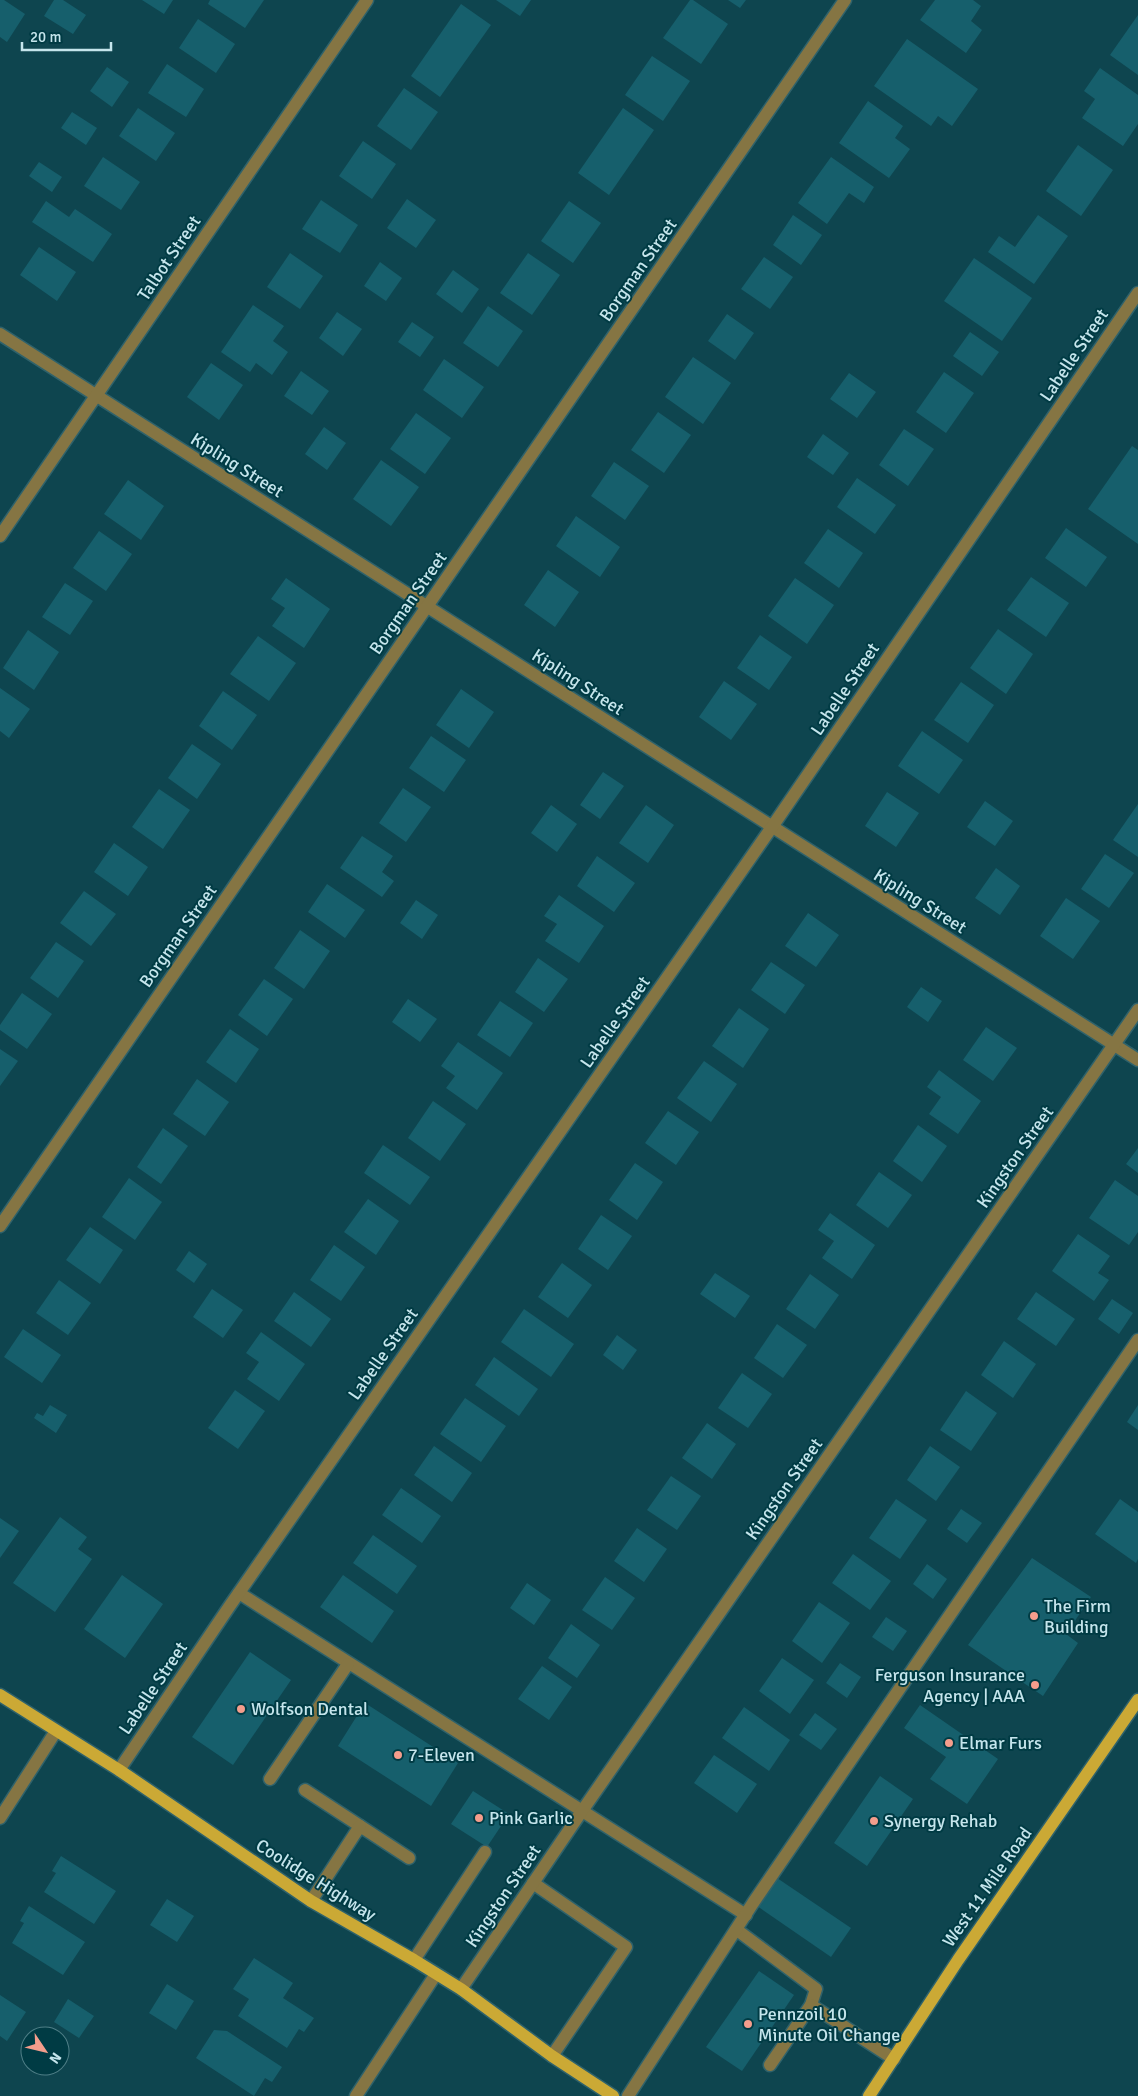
<svg xmlns="http://www.w3.org/2000/svg" width="1138" height="2096" font-family="Signika,sans-serif">
  <style>
    .building { fill: #165f6c }
    .lines { fill: none; stroke-linecap: round; stroke-linejoin: round }
    .minor-casing { stroke: #2f626b; stroke-width: 15 }
    .major-casing { stroke: #2f626b; stroke-width: 15 }
    .minor { stroke: #857543; stroke-width: 12 }
    .major { stroke: #cba935; stroke-width: 12 }
    .poi-dot { fill: #f49d8c; stroke: #003b44; stroke-width: 2 }
    .labels { text-anchor: middle; dominant-baseline: central; stroke-width: 4; stroke-linejoin: round; paint-order: stroke }
    .street-label { font-size: 18px; fill: #c5e5ec; stroke: #003b44 }
    .poi-label { font-size: 18px; fill: #c5e5ec; stroke: #003b44; text-anchor: start }
  </style>
  <rect width="100%" height="100%" fill="#0e454f"/>
  <g class="building">
    <path d="M0 0H4L25 14 7 42 0 37Z"/>
    <path d="M54 0H63L86 15 73 34 44 16Z"/>
    <path d="M142 0H173L164 14Z"/>
    <path d="M210 0H264L245 28 208 4Z"/>
    <path d="M496 0H531L520 16Z"/>
    <path d="M690 0H693L728 24 701 64 663 38Z"/>
    <path d="M728 0H746L740 8Z"/>
    <path d="M935 0H973L981 6 971 21 982 30 966 53 920 20Z"/>
    <path d="M461 4 491 25 440 97 411 76Z"/>
    <path d="M1138 15V75L1110 55Z"/>
    <path d="M198 19 235 44 216 73 179 48Z"/>
    <path d="M907 39 978 89 952 126 938 116 931 126 874 86Z"/>
    <path d="M652 56 690 81 663 121 625 95Z"/>
    <path d="M167 64 204 89 186 117 148 93Z"/>
    <path d="M107 67 129 82 112 107 90 91Z"/>
    <path d="M1100 68 1138 95V124L1123 146 1082 118 1095 99 1084 91Z"/>
    <path d="M404 88 438 112 411 150 377 126Z"/>
    <path d="M868 101 903 126 895 138 910 149 889 178 839 143Z"/>
    <path d="M138 108 175 133 156 161 119 136Z"/>
    <path d="M623 108 654 130 609 195 578 173Z"/>
    <path d="M72 112 97 128 86 145 61 128Z"/>
    <path d="M363 141 396 164 372 199 339 176Z"/>
    <path d="M1078 145 1113 170 1081 216 1046 191Z"/>
    <path d="M103 157 140 182 121 210 84 186Z"/>
    <path d="M831 157 874 187 864 203 849 193 827 224 798 203Z"/>
    <path d="M39 162 62 177 52 192 29 176Z"/>
    <path d="M407 199 436 220 416 248 387 228Z"/>
    <path d="M321 200 358 225 340 253 302 229Z"/>
    <path d="M46 201 69 217 75 209 112 234 93 262 32 222Z"/>
    <path d="M569 201 601 223 573 263 541 241Z"/>
    <path d="M793 215 822 235 801 265 773 245Z"/>
    <path d="M1038 215 1068 236 1034 284 988 252 999 236 1015 247Z"/>
    <path d="M39 247 76 272 57 301 20 275Z"/>
    <path d="M290 253 323 276 300 309 267 287Z"/>
    <path d="M528 253 560 275 532 315 500 293Z"/>
    <path d="M764 257 793 277 770 309 741 289Z"/>
    <path d="M974 258 1032 298 1002 341 944 301Z"/>
    <path d="M380 262 402 278 386 301 364 286Z"/>
    <path d="M453 270 479 289 462 313 436 294Z"/>
    <path d="M253 305 284 326 273 341 288 352 272 375 256 363 250 372 221 352Z"/>
    <path d="M488 306 523 331 498 367 463 343Z"/>
    <path d="M337 312 362 329 343 356 319 338Z"/>
    <path d="M727 314 754 333 735 360 708 341Z"/>
    <path d="M412 322 434 337 420 357 398 342Z"/>
    <path d="M970 332 999 352 982 376 953 356Z"/>
    <path d="M693 357 731 383 703 424 665 397Z"/>
    <path d="M444 359 484 387 462 418 423 390Z"/>
    <path d="M211 363 243 385 219 420 187 397Z"/>
    <path d="M301 371 329 391 312 415 284 396Z"/>
    <path d="M944 372 974 393 946 433 916 412Z"/>
    <path d="M849 373 876 392 857 418 830 399Z"/>
    <path d="M658 412 691 435 664 473 631 450Z"/>
    <path d="M416 413 451 438 425 474 390 449Z"/>
    <path d="M324 427 346 443 327 470 305 454Z"/>
    <path d="M904 429 934 449 908 486 879 465Z"/>
    <path d="M823 434 849 453 833 475 807 457Z"/>
    <path d="M1132 446 1138 450V544L1088 509Z"/>
    <path d="M381 460 419 487 391 526 353 499Z"/>
    <path d="M614 462 649 486 625 520 591 496Z"/>
    <path d="M857 478 896 505 875 534 837 507Z"/>
    <path d="M128 480 164 506 141 540 104 514Z"/>
    <path d="M576 516 620 547 600 577 556 546Z"/>
    <path d="M1066 528 1107 557 1086 587 1045 558Z"/>
    <path d="M828 529 863 553 839 588 804 563Z"/>
    <path d="M99 531 132 554 106 591 73 568Z"/>
    <path d="M548 570 579 592 555 627 524 605Z"/>
    <path d="M1031 577 1069 603 1046 637 1007 610Z"/>
    <path d="M286 578 330 609 304 648 272 626 285 608 271 599Z"/>
    <path d="M795 578 834 605 807 644 768 616Z"/>
    <path d="M65 583 93 601 70 635 42 617Z"/>
    <path d="M998 629 1033 654 1006 694 970 668Z"/>
    <path d="M28 630 59 652 34 690 3 668Z"/>
    <path d="M760 635 792 657 769 690 737 668Z"/>
    <path d="M258 636 296 663 269 701 230 674Z"/>
    <path d="M724 681 757 704 731 740 699 717Z"/>
    <path d="M961 682 994 705 968 743 934 720Z"/>
    <path d="M0 688 30 709 9 738 0 731Z"/>
    <path d="M461 689 494 712 469 748 436 725Z"/>
    <path d="M223 691 257 715 232 750 199 726Z"/>
    <path d="M922 731 963 760 939 794 898 766Z"/>
    <path d="M431 736 466 760 444 792 409 768Z"/>
    <path d="M192 744 221 764 197 799 168 778Z"/>
    <path d="M603 772 624 786 600 819 580 805Z"/>
    <path d="M403 788 431 807 406 842 379 823Z"/>
    <path d="M159 789 190 810 163 849 132 827Z"/>
    <path d="M887 792 919 813 896 847 865 826Z"/>
    <path d="M985 801 1013 821 995 846 967 827Z"/>
    <path d="M1138 804V857L1113 840Z"/>
    <path d="M551 805 577 824 557 852 531 833Z"/>
    <path d="M646 805 674 825 648 863 619 843Z"/>
    <path d="M362 836 393 856 382 872 394 881 382 897 340 868Z"/>
    <path d="M114 843 148 867 128 896 94 872Z"/>
    <path d="M1105 854 1134 873 1109 908 1081 889Z"/>
    <path d="M597 856 635 883 614 912 577 886Z"/>
    <path d="M996 868 1020 886 1000 915 975 898Z"/>
    <path d="M327 884 365 910 345 938 308 912Z"/>
    <path d="M84 891 116 914 91 946 60 923Z"/>
    <path d="M559 895 604 926 579 963 545 941 557 924 544 916Z"/>
    <path d="M1066 898 1100 921 1073 959 1040 936Z"/>
    <path d="M416 900 438 915 422 939 400 923Z"/>
    <path d="M808 913 839 935 816 967 785 946Z"/>
    <path d="M300 930 330 951 304 989 274 968Z"/>
    <path d="M56 942 84 961 58 998 30 978Z"/>
    <path d="M538 958 568 979 544 1012 515 992Z"/>
    <path d="M771 962 805 985 785 1014 751 990Z"/>
    <path d="M264 979 293 999 267 1036 238 1015Z"/>
    <path d="M921 987 942 1001 928 1022 907 1007Z"/>
    <path d="M22 993 52 1014 27 1049 0 1030V1025Z"/>
    <path d="M408 999 437 1019 420 1042 392 1022Z"/>
    <path d="M500 1001 533 1023 510 1057 477 1035Z"/>
    <path d="M739 1008 769 1029 743 1068 712 1046Z"/>
    <path d="M986 1027 1017 1048 993 1081 963 1060Z"/>
    <path d="M230 1029 259 1049 236 1083 206 1062Z"/>
    <path d="M458 1042 503 1073 477 1110 446 1088 455 1076 441 1066Z"/>
    <path d="M0 1049 18 1061 0 1086Z"/>
    <path d="M704 1061 737 1084 711 1122 677 1098Z"/>
    <path d="M939 1070 981 1101 958 1134 929 1114 941 1097 927 1087Z"/>
    <path d="M197 1079 229 1102 205 1136 173 1114Z"/>
    <path d="M433 1101 466 1124 440 1161 408 1138Z"/>
    <path d="M668 1111 699 1132 676 1165 645 1143Z"/>
    <path d="M918 1125 947 1146 922 1182 893 1161Z"/>
    <path d="M163 1128 188 1146 161 1184 137 1167Z"/>
    <path d="M383 1145 430 1177 410 1205 364 1173Z"/>
    <path d="M1138 1148V1173L1126 1164Z"/>
    <path d="M635 1163 663 1182 637 1220 609 1200Z"/>
    <path d="M879 1172 912 1195 888 1228 856 1205Z"/>
    <path d="M129 1178 162 1202 135 1240 102 1217Z"/>
    <path d="M1115 1180 1138 1196V1232L1129 1245 1089 1218Z"/>
    <path d="M368 1199 399 1221 376 1255 344 1232Z"/>
    <path d="M830 1213 875 1245 852 1279 822 1258 834 1241 818 1230Z"/>
    <path d="M601 1215 632 1236 608 1270 578 1249Z"/>
    <path d="M90 1227 123 1250 100 1284 66 1260Z"/>
    <path d="M1078 1234 1110 1256 1098 1273 1109 1280 1094 1301 1052 1271Z"/>
    <path d="M334 1245 365 1267 341 1301 310 1280Z"/>
    <path d="M189 1251 207 1264 194 1283 176 1270Z"/>
    <path d="M562 1263 592 1285 568 1318 538 1297Z"/>
    <path d="M715 1273 750 1296 735 1318 700 1294Z"/>
    <path d="M810 1274 839 1295 815 1329 786 1309Z"/>
    <path d="M59 1280 91 1303 68 1335 36 1313Z"/>
    <path d="M212 1289 243 1310 223 1338 193 1317Z"/>
    <path d="M294 1292 331 1319 311 1347 274 1321Z"/>
    <path d="M1036 1292 1075 1319 1056 1346 1017 1319Z"/>
    <path d="M1112 1299 1133 1313 1119 1334 1098 1319Z"/>
    <path d="M524 1309 574 1344 551 1377 501 1342Z"/>
    <path d="M777 1324 807 1345 783 1378 754 1358Z"/>
    <path d="M23 1329 61 1355 42 1383 4 1357Z"/>
    <path d="M261 1332 305 1364 279 1401 247 1379 259 1362 246 1353Z"/>
    <path d="M617 1335 637 1350 623 1370 603 1355Z"/>
    <path d="M1004 1341 1036 1364 1013 1398 981 1375Z"/>
    <path d="M494 1357 538 1389 519 1416 475 1385Z"/>
    <path d="M742 1373 772 1394 748 1428 718 1408Z"/>
    <path d="M235 1390 265 1411 238 1449 208 1428Z"/>
    <path d="M966 1391 997 1413 971 1451 940 1430Z"/>
    <path d="M465 1398 506 1426 481 1462 440 1434Z"/>
    <path d="M50 1405 67 1415 56 1433 34 1418 37 1413 43 1416Z"/>
    <path d="M1138 1405V1430L1127 1422Z"/>
    <path d="M707 1423 736 1444 712 1479 682 1458Z"/>
    <path d="M434 1446 472 1473 452 1502 414 1475Z"/>
    <path d="M930 1446 960 1467 936 1501 907 1480Z"/>
    <path d="M671 1476 701 1496 677 1530 647 1510Z"/>
    <path d="M401 1488 441 1516 422 1543 382 1515Z"/>
    <path d="M896 1499 927 1520 900 1559 869 1538Z"/>
    <path d="M1120 1499 1138 1512V1559L1136 1563 1095 1534Z"/>
    <path d="M961 1509 982 1523 967 1543 947 1529Z"/>
    <path d="M60 1517 87 1537 78 1549 92 1559 55 1612 13 1583Z"/>
    <path d="M0 1518 19 1531 0 1558Z"/>
    <path d="M637 1528 667 1549 644 1582 614 1561Z"/>
    <path d="M373 1535 417 1566 397 1594 353 1563Z"/>
    <path d="M853 1554 891 1581 870 1610 832 1583Z"/>
    <path d="M1032 1558 1091 1597 1066 1634 1078 1643 1043 1696 968 1645Z"/>
    <path d="M927 1564 947 1579 933 1599 913 1584Z"/>
    <path d="M122 1575 163 1604 125 1658 84 1629Z"/>
    <path d="M343 1575 394 1611 372 1643 320 1607Z"/>
    <path d="M605 1577 635 1598 612 1630 582 1610Z"/>
    <path d="M527 1583 551 1600 534 1625 510 1608Z"/>
    <path d="M819 1602 850 1623 822 1663 792 1641Z"/>
    <path d="M886 1617 907 1631 893 1651 872 1637Z"/>
    <path d="M571 1624 600 1645 577 1678 548 1658Z"/>
    <path d="M250 1652 291 1680 233 1765 192 1737Z"/>
    <path d="M782 1658 814 1680 790 1714 759 1691Z"/>
    <path d="M840 1663 861 1677 847 1698 826 1683Z"/>
    <path d="M542 1666 572 1687 549 1720 518 1699Z"/>
    <path d="M365 1703 458 1763 431 1806 338 1746Z"/>
    <path d="M920 1705 998 1759 967 1804 930 1779 946 1757 904 1728Z"/>
    <path d="M744 1707 790 1740 769 1771 722 1738Z"/>
    <path d="M815 1713 837 1729 821 1750 799 1735Z"/>
    <path d="M714 1755 757 1784 737 1813 694 1783Z"/>
    <path d="M880 1776 913 1799 867 1866 834 1843Z"/>
    <path d="M473 1791 509 1814 487 1847 451 1824Z"/>
    <path d="M61 1856 116 1891 94 1924 44 1892 56 1873 52 1871Z"/>
    <path d="M777 1878 851 1928 831 1957 757 1906Z"/>
    <path d="M167 1899 194 1916 177 1942 150 1925Z"/>
    <path d="M29 1906 85 1942 63 1975 12 1943 24 1923 20 1921Z"/>
    <path d="M254 1958 293 1983 283 1998 314 2018 304 2032 299 2029 287 2048 238 2016 249 1999 233 1989Z"/>
    <path d="M759 1971 794 1995 742 2071 706 2047Z"/>
    <path d="M167 1984 194 2001 176 2030 149 2013Z"/>
    <path d="M0 1995 26 2012 7 2041 0 2036Z"/>
    <path d="M68 1999 94 2016 79 2038 54 2022Z"/>
    <path d="M214 2030 227 2031 282 2067 272 2082 265 2078 254 2096 196 2058Z"/>
  </g>
  <g class="lines">
    <g class="minor-casing">
      <g id="minor">
        <path d="M0 334 1138 1060"/>
        <path d="M0 536 367 0"/>
        <path d="M0 1226 845 0"/>
        <path d="M239 1593 746 1915"/>
        <path d="M119 1770 229 1607 772 827 1138 293"/>
        <path d="M270 1779 348 1664"/>
        <path d="M305 1790 409 1858"/>
        <path d="M0 1818 56 1731"/>
        <path d="M533 1883 626 1947 552 2056"/>
        <path d="M311 1901 360 1826"/>
        <path d="M737 1930 816 1989 811 2005 770 2065"/>
        <path d="M414 1960 485 1852"/>
        <path d="M461 1989 582 1811 1138 1010"/>
        <path d="M811 2005 894 2059"/>
        <path d="M356 2096 436 1974"/>
        <path d="M628 2096 753 1903 1138 1340"/>
      </g>
    </g>
    <g class="major-casing">
      <g id="major">
        <path d="M0 1695 119 1770 311 1901 414 1960 461 1989 552 2056 613 2096"/>
        <path d="M869 2096 958 1960 1138 1700"/>
      </g>
    </g>
    <use href="#minor" class="minor"/>
    <use href="#major" class="major"/>
  </g>
  <g class="poi-dot">
    <circle cx="1034" cy="1616" r="5"/>
    <circle cx="1035" cy="1685" r="5"/>
    <circle cx="241" cy="1709" r="5"/>
    <circle cx="949" cy="1743" r="5"/>
    <circle cx="398" cy="1755" r="5"/>
    <circle cx="479" cy="1818" r="5"/>
    <circle cx="874" cy="1821" r="5"/>
    <circle cx="748" cy="2024" r="5"/>
  </g>
  <g class="labels">
    <g class="street-label">
      <text transform="translate(169 258) rotate(-56)">Talbot Street</text>
      <text transform="translate(638 270) rotate(-55)">Borgman Street</text>
      <text transform="translate(1074 355) rotate(-56)">Labelle Street</text>
      <text transform="translate(237 465) rotate(32)">Kipling Street</text>
      <text transform="translate(408 603) rotate(-55)">Borgman Street</text>
      <text transform="translate(578 682) rotate(33)">Kipling Street</text>
      <text transform="translate(845 689) rotate(-56)">Labelle Street</text>
      <text transform="translate(920 901) rotate(32)">Kipling Street</text>
      <text transform="translate(178 936) rotate(-55)">Borgman Street</text>
      <text transform="translate(615 1022) rotate(-55)">Labelle Street</text>
      <text transform="translate(1015 1157) rotate(-55)">Kingston Street</text>
      <text transform="translate(383 1354) rotate(-55)">Labelle Street</text>
      <text transform="translate(784 1489) rotate(-55)">Kingston Street</text>
      <text transform="translate(153 1688) rotate(-56)">Labelle Street</text>
      <text transform="translate(316 1880) rotate(32)">Coolidge Highway</text>
      <text transform="translate(987 1887) rotate(-55)">West 11 Mile Road</text>
      <text transform="translate(503 1896) rotate(-56)">Kingston Street</text>
    </g>
    <g class="poi-label">
      <text x="1044" y="1606">The Firm<tspan x="1044" dy="21">Building</tspan></text>
      <text x="1025" y="1675" text-anchor="end">Ferguson Insurance<tspan x="1025" dy="21">Agency | AAA</tspan></text>
      <text x="251" y="1709">Wolfson Dental</text>
      <text x="959" y="1743">Elmar Furs</text>
      <text x="408" y="1755">7-Eleven</text>
      <text x="489" y="1818">Pink Garlic</text>
      <text x="884" y="1821">Synergy Rehab</text>
      <text x="758" y="2014">Pennzoil 10<tspan x="758" dy="21">Minute Oil Change</tspan></text>
    </g>
  </g>
  <g transform="translate(45 2051) rotate(125)"><circle r="24" fill="#003b44" stroke="#4f7f87"/>
  <path d="M0-4L9 19L0 12L-9 19Z" fill="#f49d8c"/>
  <text y="-8" font-size="14" font-weight="bold" text-anchor="middle" fill="#c5e5ec">N</text>
  </g>
  <path d="M22 42v8h89v-8" fill="none" stroke="#c5e5ec" stroke-width="2.5"/>
  <text x="30" y="42" font-size="15" fill="#c5e5ec" stroke="#003b44" stroke-width="4" paint-order="stroke">20 m</text>
</svg>
